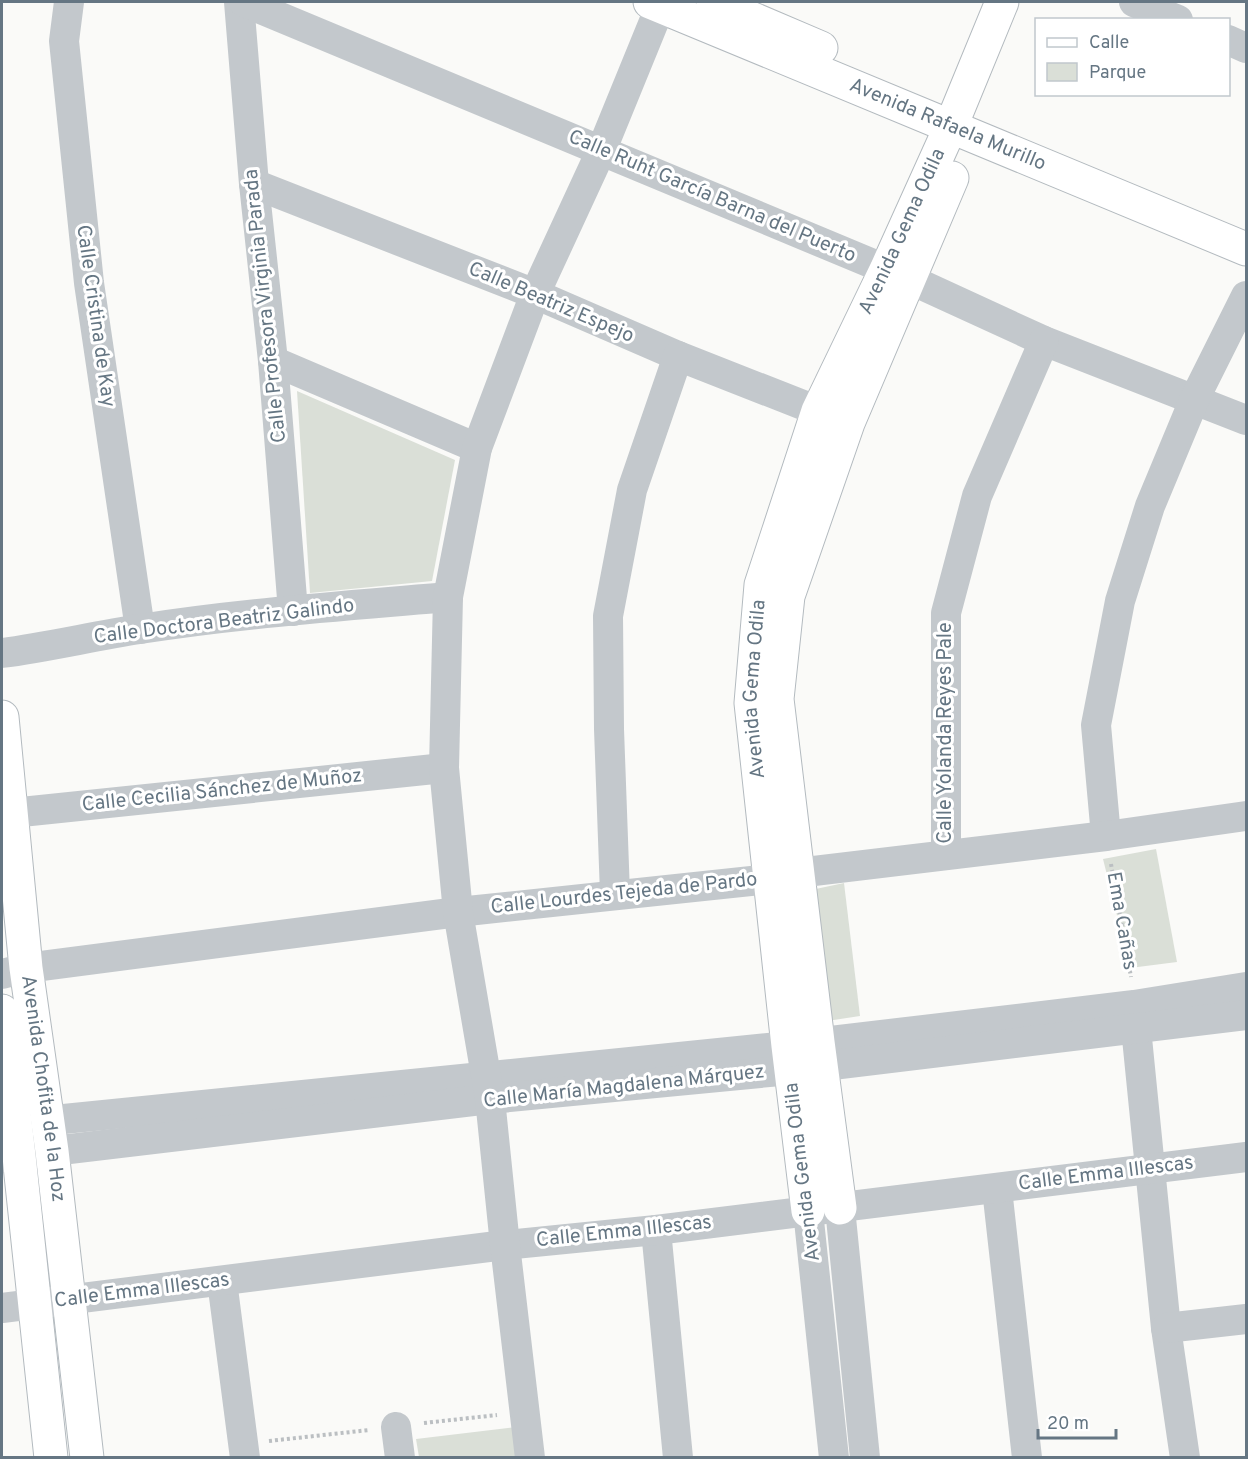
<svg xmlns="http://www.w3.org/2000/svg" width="1248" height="1459" font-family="Overpass,sans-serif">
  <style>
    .green { fill: #dadfd7 }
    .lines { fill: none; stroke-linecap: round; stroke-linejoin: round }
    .secondary-casing { stroke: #b3babf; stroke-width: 35 }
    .path { stroke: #bbbfc2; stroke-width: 4; stroke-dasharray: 3 3; stroke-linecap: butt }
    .street { stroke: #c3c8cc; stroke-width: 30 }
    .secondary { stroke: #fff; stroke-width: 33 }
    .labels { text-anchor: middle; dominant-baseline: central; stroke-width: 6; stroke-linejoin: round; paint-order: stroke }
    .street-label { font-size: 20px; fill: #657683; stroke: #fff }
  </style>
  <rect width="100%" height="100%" fill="#fafaf8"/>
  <g class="green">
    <path d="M297 391 455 460 432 581 310 593Z"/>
    <path d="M1156 849 1177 962 1130 968 1103 859Z"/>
    <path d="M844 883 860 1016 827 1021 811 890Z"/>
    <path d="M516 1427 519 1457H419L416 1439Z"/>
  </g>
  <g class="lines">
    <g class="secondary-casing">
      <g id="secondary">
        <path id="s1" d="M650 2 1246 249"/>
        <path d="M713 2 821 48"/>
        <path id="s2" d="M2 717 26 968 52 1151 87 1458"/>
        <path d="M2 1011 19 1156 51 1458"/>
        <path d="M840 1208 818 1042 777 699 788 596 848 423 952 178"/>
        <path id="s3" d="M808 1211 788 1046 751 703 761 585 818 411 886 270 951 126 1002 2"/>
      </g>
    </g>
    <g class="path">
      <path d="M1111 864 1131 977"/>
      <path d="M424 1423 497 1415"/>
      <path d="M269 1441 369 1430"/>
    </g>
    <g class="street">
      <path d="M69 2 64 41 89 283 140 629"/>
      <path d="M239 2 254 184 273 361 293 611"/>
      <path d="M244 2 909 279 1044 341 1246 420"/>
      <path d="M1134 2 1178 20"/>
      <path d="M1228 40 1246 48"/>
      <path d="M254 184 535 294 678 356 841 420"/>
      <path d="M273 361 477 448"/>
      <path d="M2 653C48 647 94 636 140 629 242 613 345 606 448 597"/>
      <path d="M2 814 444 768"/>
      <path d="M1106 836 1096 725 1120 601 1150 506 1195 398 1246 296"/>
      <path d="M946 855V613L977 496 1044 341"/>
      <path d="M615 894 609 729 608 616 632 490 678 356"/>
      <path d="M2 974 26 968 458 912 770 879 797 873 1106 836 1246 816"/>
      <path d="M1134 1008 1166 1328 1185 1458"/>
      <path d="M24 1123 788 1046 1134 1005 1246 987"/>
      <path d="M2 1157 490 1099 791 1070 1246 1015"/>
      <path d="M997 1189 1027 1458"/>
      <path d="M840 1208 865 1458"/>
      <path d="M808 1211 834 1458"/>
      <path d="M656 1230 678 1458"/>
      <path d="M222 1281 245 1458"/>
      <path d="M2 1308 505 1245 656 1230 1246 1157"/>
      <path d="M1166 1328 1246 1319"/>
      <path d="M396 1427 400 1458"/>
      <path d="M530 1458 505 1245 490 1099 458 912 444 768 448 597 477 448 535 294 602 149 662 2"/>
    </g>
    <use href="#secondary" class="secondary"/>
  </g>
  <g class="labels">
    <g class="street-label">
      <text stroke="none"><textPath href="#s1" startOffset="322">Avenida Rafaela Murillo</textPath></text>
      <text transform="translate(712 197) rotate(23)">Calle Ruht García Barna del Puerto</text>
      <text stroke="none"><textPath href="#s3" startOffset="1011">Avenida Gema Odila</textPath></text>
      <text transform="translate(551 303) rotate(23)">Calle Beatriz Espejo</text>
      <text transform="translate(266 306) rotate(-96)">Calle Profesora Virginia Parada</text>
      <text transform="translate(95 316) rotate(82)">Calle Cristina de Kay</text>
      <text transform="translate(224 622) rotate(-7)">Calle Doctora Beatriz Galindo</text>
      <text stroke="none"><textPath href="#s3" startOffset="525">Avenida Gema Odila</textPath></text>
      <text transform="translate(946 733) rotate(-90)">Calle Yolanda Reyes Pale</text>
      <text transform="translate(222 791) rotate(-6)">Calle Cecilia Sánchez de Muñoz</text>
      <text transform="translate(624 894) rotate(-6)">Calle Lourdes Tejeda de Pardo</text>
      <text transform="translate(1121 921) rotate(80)">Ema Cañas</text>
      <text transform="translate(624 1087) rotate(-6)">Calle María Magdalena Márquez</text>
      <text stroke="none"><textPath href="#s2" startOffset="374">Avenida Chofita de la Hoz</textPath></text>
      <text transform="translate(803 1172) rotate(-97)">Avenida Gema Odila</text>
      <text transform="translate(1106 1174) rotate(-7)">Calle Emma Illescas</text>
      <text transform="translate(624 1232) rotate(-6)">Calle Emma Illescas</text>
      <text transform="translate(142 1291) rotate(-7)">Calle Emma Illescas</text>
    </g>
  </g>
  <rect width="1248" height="1459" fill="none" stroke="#657683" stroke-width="6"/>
  <rect x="1035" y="18" width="195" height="78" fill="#ffffff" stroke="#c1c8cd" stroke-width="1.5"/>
  <rect x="1047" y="38" width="30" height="9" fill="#ffffff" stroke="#c1c8cd" stroke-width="1.5"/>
  <text x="1089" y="48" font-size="18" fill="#657683">Calle</text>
  <rect x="1047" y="63" width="30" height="18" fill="#dadfd7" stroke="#c1c8cd" stroke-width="1.5"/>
  <text x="1089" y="78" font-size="18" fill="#657683">Parque</text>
  <path d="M1038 1429v9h78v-9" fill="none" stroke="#657683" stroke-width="3"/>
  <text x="1047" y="1429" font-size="18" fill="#657683" stroke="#ffffff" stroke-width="4.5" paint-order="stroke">20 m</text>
</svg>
